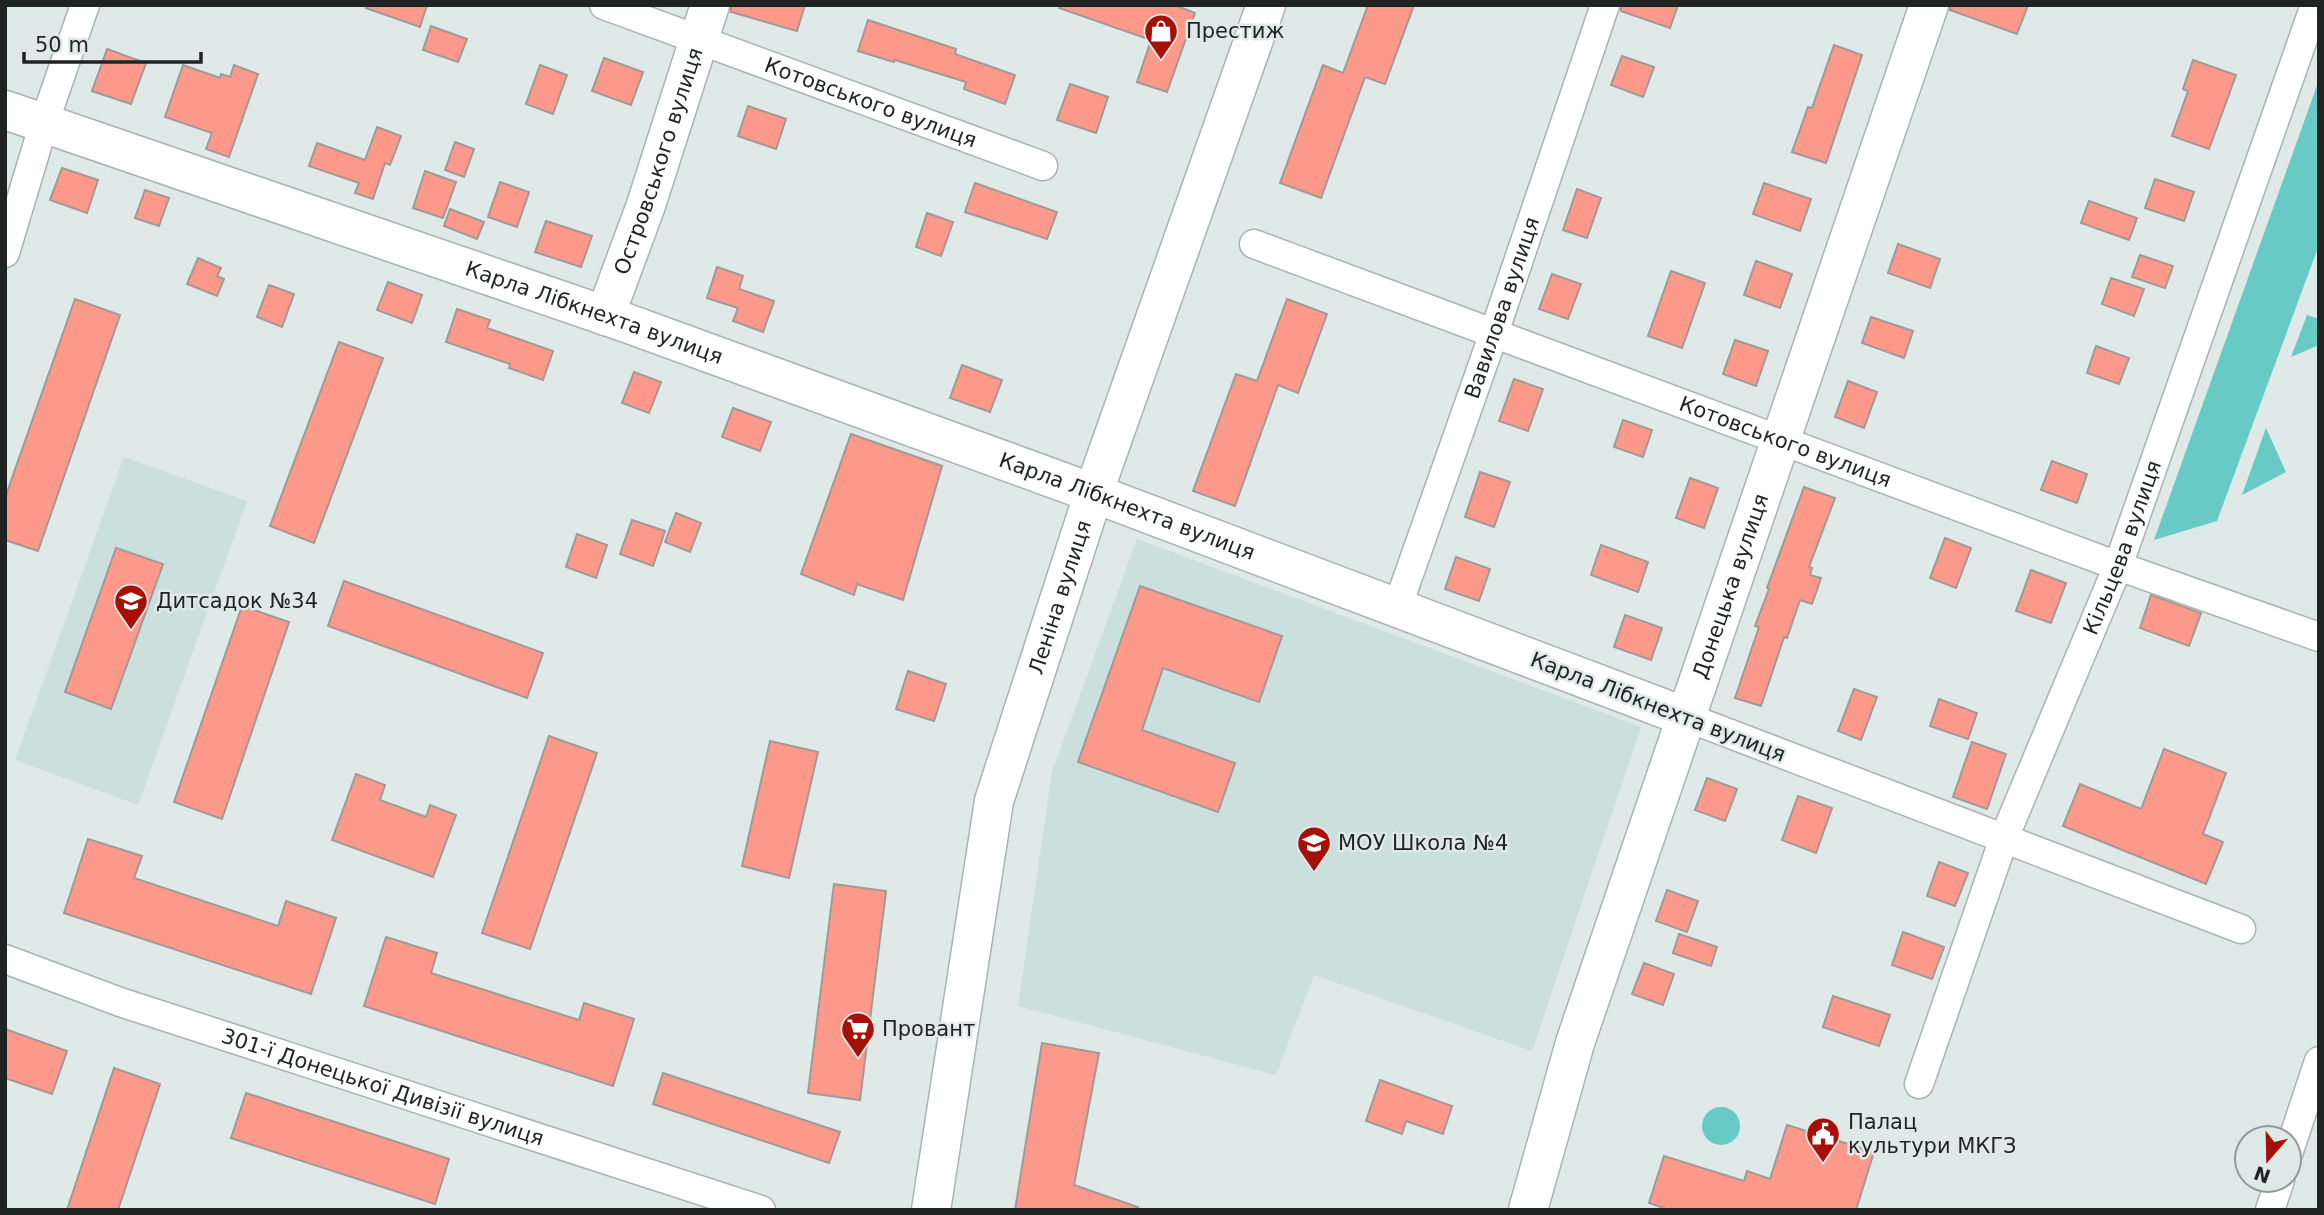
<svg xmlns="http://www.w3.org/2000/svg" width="2324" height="1215" font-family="'DejaVu Sans',sans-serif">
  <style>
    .built { fill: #cbdfdd }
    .green { fill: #68cac4 }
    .building { fill: #fd998a; stroke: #a29997; stroke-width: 2 }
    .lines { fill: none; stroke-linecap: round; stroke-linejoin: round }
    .street-casing { stroke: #a9b3b2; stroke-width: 31 }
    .secondary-casing { stroke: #a9b3b2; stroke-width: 41 }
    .street { stroke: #fff; stroke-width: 28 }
    .secondary { stroke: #fff; stroke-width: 38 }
    .labels { text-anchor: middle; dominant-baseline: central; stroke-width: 5; stroke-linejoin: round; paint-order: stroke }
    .poi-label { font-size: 21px; fill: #1f2322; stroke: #dee9e8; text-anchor: start }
    .street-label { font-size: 21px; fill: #1f2322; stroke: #dee9e8 }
  </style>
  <rect width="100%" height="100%" fill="#dee9e8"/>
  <g class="built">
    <path d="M124 457 247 501 138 805 15 760Z"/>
    <path d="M1137 539 1641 727 1532 1051 1314 975 1276 1075 1018 1006 1052 772Z"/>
  </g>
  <g class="green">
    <path d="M2319 80V245L2217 521 2154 540Z"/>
    <path d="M2307 315 2319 319V345L2291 357Z"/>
    <path d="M2266 428 2286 472 2242 495Z"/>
    <circle cx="1721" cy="1126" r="19"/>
  </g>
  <g class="building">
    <path d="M366 5H427L420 27 366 8Z"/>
    <path d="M731 5H805L797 31 731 12Z"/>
    <path d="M1060 5H1175L1195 13 1167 92 1137 82 1151 40 1059 8Z"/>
    <path d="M1368 5H1414L1385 84 1365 77 1321 198 1280 183 1323 65 1343 73Z"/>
    <path d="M1621 5H1678L1670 28 1621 11Z"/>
    <path d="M1950 5H2028L2017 34 1950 10Z"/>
    <path d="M868 20 956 49 955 54 1015 75 1005 104 964 89 966 82 895 60 894 62 858 51Z"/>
    <path d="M431 26 467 39 458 62 423 50Z"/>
    <path d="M1834 45 1862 55 1826 163 1792 152 1808 107 1812 108Z"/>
    <path d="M107 49 146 63 131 104 92 91Z"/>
    <path d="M1622 56 1654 67 1643 97 1611 85Z"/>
    <path d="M604 58 643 72 631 105 592 91Z"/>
    <path d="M2193 60 2236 75 2209 149 2172 136 2188 91 2183 89Z"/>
    <path d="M183 65 220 78 221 74 230 77 234 65 258 74 229 157 206 149 212 133 165 117Z"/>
    <path d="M540 65 567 75 553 114 526 104Z"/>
    <path d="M1070 84 1108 97 1096 133 1057 120Z"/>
    <path d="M748 106 786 119 776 149 738 136Z"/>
    <path d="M377 127 401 136 390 165 385 163 373 199 355 193 359 183 309 166 317 143 365 160Z"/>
    <path d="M455 142 474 149 464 177 445 170Z"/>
    <path d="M62 168 98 180 87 213 50 200Z"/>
    <path d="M425 171 456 182 443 218 413 208Z"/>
    <path d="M2155 179 2194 192 2184 221 2145 208Z"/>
    <path d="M500 182 529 192 517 227 488 217Z"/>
    <path d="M975 183 1057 212 1047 239 965 212Z"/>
    <path d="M1764 183 1811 199 1800 231 1753 214Z"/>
    <path d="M1577 189 1601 198 1587 238 1563 230Z"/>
    <path d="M145 190 169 198 159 226 135 218Z"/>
    <path d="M2089 201 2137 218 2129 240 2081 223Z"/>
    <path d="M450 209 484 222 477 239 444 226Z"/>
    <path d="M927 213 953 222 941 256 916 247Z"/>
    <path d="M546 221 592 236 581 267 535 252Z"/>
    <path d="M1898 244 1940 259 1930 288 1888 273Z"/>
    <path d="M2140 255 2173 266 2165 288 2132 277Z"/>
    <path d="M198 258 221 268 217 276 224 279 217 296 187 284Z"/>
    <path d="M1756 261 1792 274 1780 308 1744 295Z"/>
    <path d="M717 267 743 276 739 289 774 301 763 332 733 321 738 308 707 298Z"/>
    <path d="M1671 271 1705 283 1682 348 1648 336Z"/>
    <path d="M1552 274 1581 284 1568 319 1539 309Z"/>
    <path d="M2111 278 2144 289 2134 316 2102 304Z"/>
    <path d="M388 282 422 295 412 323 377 310Z"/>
    <path d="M269 285 294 294 282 327 257 317Z"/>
    <path d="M75 299 120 315 38 551 5 540V498Z"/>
    <path d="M1287 299 1327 314 1298 393 1278 385 1235 506 1193 491 1236 374 1257 381Z"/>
    <path d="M457 309 490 320 487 328 553 351 543 380 509 368 510 364 446 342Z"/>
    <path d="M1871 317 1913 331 1904 358 1862 343Z"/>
    <path d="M1735 340 1768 351 1756 386 1723 374Z"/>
    <path d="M339 342 383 358 314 543 270 526Z"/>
    <path d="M2096 346 2129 358 2119 384 2087 373Z"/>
    <path d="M962 365 1002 380 990 412 950 398Z"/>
    <path d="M634 372 661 382 649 413 622 403Z"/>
    <path d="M1514 379 1543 389 1528 431 1499 421Z"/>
    <path d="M1848 381 1877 392 1864 428 1835 417Z"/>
    <path d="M733 408 771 422 760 451 722 437Z"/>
    <path d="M1623 420 1652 430 1643 457 1614 447Z"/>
    <path d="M851 434 942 466 903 600 857 584 854 595 801 574Z"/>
    <path d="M2052 461 2087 474 2077 503 2041 490Z"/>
    <path d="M1480 472 1510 482 1494 527 1465 517Z"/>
    <path d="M1690 478 1718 488 1704 528 1676 518Z"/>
    <path d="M1804 487 1835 498 1809 567 1812 568 1810 575 1821 578 1812 604 1800 600 1787 638 1784 637 1761 706 1735 698 1759 627 1755 626 1769 589 1767 588Z"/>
    <path d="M676 513 701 523 690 552 665 542Z"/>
    <path d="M632 520 665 531 653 566 620 554Z"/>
    <path d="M577 534 607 545 596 578 566 567Z"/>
    <path d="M1945 538 1971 548 1956 588 1930 578Z"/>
    <path d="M1601 545 1648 562 1638 592 1591 575Z"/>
    <path d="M116 548 163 564 111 709 65 692Z"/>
    <path d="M1456 557 1490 569 1479 601 1445 589Z"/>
    <path d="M2031 570 2066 583 2051 623 2016 611Z"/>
    <path d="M344 581 543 653 527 698 328 626Z"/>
    <path d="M1140 586 1282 636 1259 702 1163 668 1142 730 1235 763 1218 812 1078 762Z"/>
    <path d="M2151 595 2201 613 2189 646 2140 628Z"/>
    <path d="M242 606 289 622 222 819 174 802Z"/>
    <path d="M1625 615 1662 628 1651 660 1614 647Z"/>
    <path d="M908 671 946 684 934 721 896 709Z"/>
    <path d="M1854 689 1877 697 1861 740 1838 731Z"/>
    <path d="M1939 699 1977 713 1968 739 1930 726Z"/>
    <path d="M549 736 597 753 530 949 482 933Z"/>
    <path d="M770 741 818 752 789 878 742 866Z"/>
    <path d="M1972 742 2006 754 1987 809 1953 797Z"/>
    <path d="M2164 749 2226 773 2203 834 2223 842 2206 884 2063 826 2080 784 2141 809Z"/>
    <path d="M356 774 385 785 380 800 426 817 430 805 456 815 433 877 332 840Z"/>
    <path d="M1707 778 1737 789 1725 821 1695 810Z"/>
    <path d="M1798 796 1832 808 1816 853 1782 840Z"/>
    <path d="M88 839 142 856 134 878 278 926 286 901 336 918 311 994 64 913Z"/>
    <path d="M1939 862 1968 873 1955 906 1927 896Z"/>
    <path d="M834 884 886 891 860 1100 808 1093Z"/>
    <path d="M1667 890 1698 901 1687 932 1656 921Z"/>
    <path d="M1903 932 1944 947 1932 979 1892 965Z"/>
    <path d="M1679 934 1717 947 1711 966 1673 953Z"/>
    <path d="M386 937 437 953 431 973 579 1020 584 1003 634 1019 613 1086 364 1006Z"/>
    <path d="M1644 963 1674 974 1663 1005 1632 994Z"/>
    <path d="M1833 996 1890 1015 1879 1046 1823 1027Z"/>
    <path d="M5 1029 67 1051 52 1094 5 1078Z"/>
    <path d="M1042 1043 1099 1053 1074 1185 1138 1207 1137 1210H1015Z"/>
    <path d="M114 1068 160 1084 118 1210H67Z"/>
    <path d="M663 1073 840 1132 829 1163 653 1104Z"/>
    <path d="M1380 1080 1452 1106 1443 1134 1406 1121 1402 1134 1366 1121Z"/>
    <path d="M246 1093 449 1159 435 1204 231 1138Z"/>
    <path d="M1787 1125 1874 1152 1856 1210H1669L1649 1203 1664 1156 1744 1181 1747 1171 1770 1179Z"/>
  </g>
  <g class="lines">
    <g class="street-casing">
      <g id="street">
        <path id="s1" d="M604 5 1043 166"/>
        <path id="s2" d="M1254 244 2118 566 2319 637"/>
        <path d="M5 253 44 123 85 5"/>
        <path id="s3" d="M1397 608 1494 333 1605 5"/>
        <path d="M1686 717 2241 929"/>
        <path id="s4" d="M5 959 120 1002 761 1210"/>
        <path id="s5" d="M1919 1084 2004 838 2118 566 2315 5"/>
        <path d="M2289 1151 2319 1061"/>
        <path d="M2270 1210 2280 1180"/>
      </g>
    </g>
    <g class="secondary-casing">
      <g id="secondary">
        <path id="s6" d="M5 110 621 321 1093 493 1686 717"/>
        <path id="s7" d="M605 316 646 205 710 5"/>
        <path id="s8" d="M931 1210 994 801 1098 480 1266 5"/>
        <path id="s9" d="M1528 1210 1575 1043 1929 5"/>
      </g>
    </g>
    <use href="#street" class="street"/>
    <use href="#secondary" class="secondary"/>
  </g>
  <defs>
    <g id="shop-pin" transform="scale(1.75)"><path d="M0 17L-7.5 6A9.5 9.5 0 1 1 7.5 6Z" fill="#a51109" stroke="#dee9e8"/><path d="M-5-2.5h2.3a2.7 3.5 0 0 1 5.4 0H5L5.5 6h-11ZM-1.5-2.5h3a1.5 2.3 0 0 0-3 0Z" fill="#fff"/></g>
    <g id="school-pin" transform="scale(1.75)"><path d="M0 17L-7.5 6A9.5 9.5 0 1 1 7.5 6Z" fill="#a51109" stroke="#dee9e8"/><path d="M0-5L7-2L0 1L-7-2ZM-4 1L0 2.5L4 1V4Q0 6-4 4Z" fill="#fff"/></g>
    <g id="supermarket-pin" transform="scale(1.75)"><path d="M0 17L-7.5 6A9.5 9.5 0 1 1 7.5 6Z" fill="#a51109" stroke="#dee9e8"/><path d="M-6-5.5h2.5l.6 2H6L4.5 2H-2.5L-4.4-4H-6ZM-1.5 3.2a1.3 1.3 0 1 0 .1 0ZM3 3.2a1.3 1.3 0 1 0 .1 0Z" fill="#fff"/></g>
    <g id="civic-pin" transform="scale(1.75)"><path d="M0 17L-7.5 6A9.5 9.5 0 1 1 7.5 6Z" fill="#a51109" stroke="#dee9e8"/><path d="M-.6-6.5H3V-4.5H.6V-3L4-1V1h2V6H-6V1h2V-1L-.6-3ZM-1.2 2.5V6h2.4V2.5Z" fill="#fff"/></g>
  </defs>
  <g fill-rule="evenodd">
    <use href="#shop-pin" x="1161" y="31"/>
    <use href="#school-pin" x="131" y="601"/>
    <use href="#school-pin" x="1314" y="843"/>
    <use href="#supermarket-pin" x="858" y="1029"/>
    <use href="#civic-pin" x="1823" y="1134"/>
  </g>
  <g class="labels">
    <g class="poi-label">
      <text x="1186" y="31">Престиж</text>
      <text x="156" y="601">Дитсадок №34</text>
      <text x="1338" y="843">МОУ Школа №4</text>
      <text x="882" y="1029">Провант</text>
      <text x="1848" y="1122">Палац<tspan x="1848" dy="24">культури МКГЗ</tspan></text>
    </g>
    <g class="street-label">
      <text stroke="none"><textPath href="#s1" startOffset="284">Котовського вулиця</textPath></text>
      <text stroke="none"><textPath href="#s7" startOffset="164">Островського вулиця</textPath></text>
      <text stroke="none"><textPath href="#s3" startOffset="318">Вавилова вулиця</textPath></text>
      <text stroke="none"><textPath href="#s6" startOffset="623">Карла Лібкнехта вулиця</textPath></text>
      <text stroke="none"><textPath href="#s2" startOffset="567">Котовського вулиця</textPath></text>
      <text stroke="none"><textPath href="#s6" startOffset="1190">Карла Лібкнехта вулиця</textPath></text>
      <text stroke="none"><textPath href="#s5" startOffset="574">Кільцева вулиця</textPath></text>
      <text stroke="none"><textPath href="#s9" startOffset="656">Донецька вулиця</textPath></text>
      <text stroke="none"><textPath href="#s8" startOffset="628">Леніна вулиця</textPath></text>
      <text transform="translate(1658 707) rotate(21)">Карла Лібкнехта вулиця</text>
      <text stroke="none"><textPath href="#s4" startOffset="399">301-ї Донецької Дивізії вулиця</textPath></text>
    </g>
  </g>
  <rect width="2324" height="1215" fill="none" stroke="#1f2322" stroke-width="14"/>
  <g transform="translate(2268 1159) rotate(200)"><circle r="33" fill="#dee9e8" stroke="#929a99" stroke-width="2"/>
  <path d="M0-5L12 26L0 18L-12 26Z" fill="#a51109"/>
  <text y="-10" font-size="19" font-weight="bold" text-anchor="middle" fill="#1f2322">N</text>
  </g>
  <path d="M24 52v10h177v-10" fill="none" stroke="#1f2322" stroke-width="3.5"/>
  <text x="35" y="52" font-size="21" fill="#1f2322" stroke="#dee9e8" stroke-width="5" paint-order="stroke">50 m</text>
</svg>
